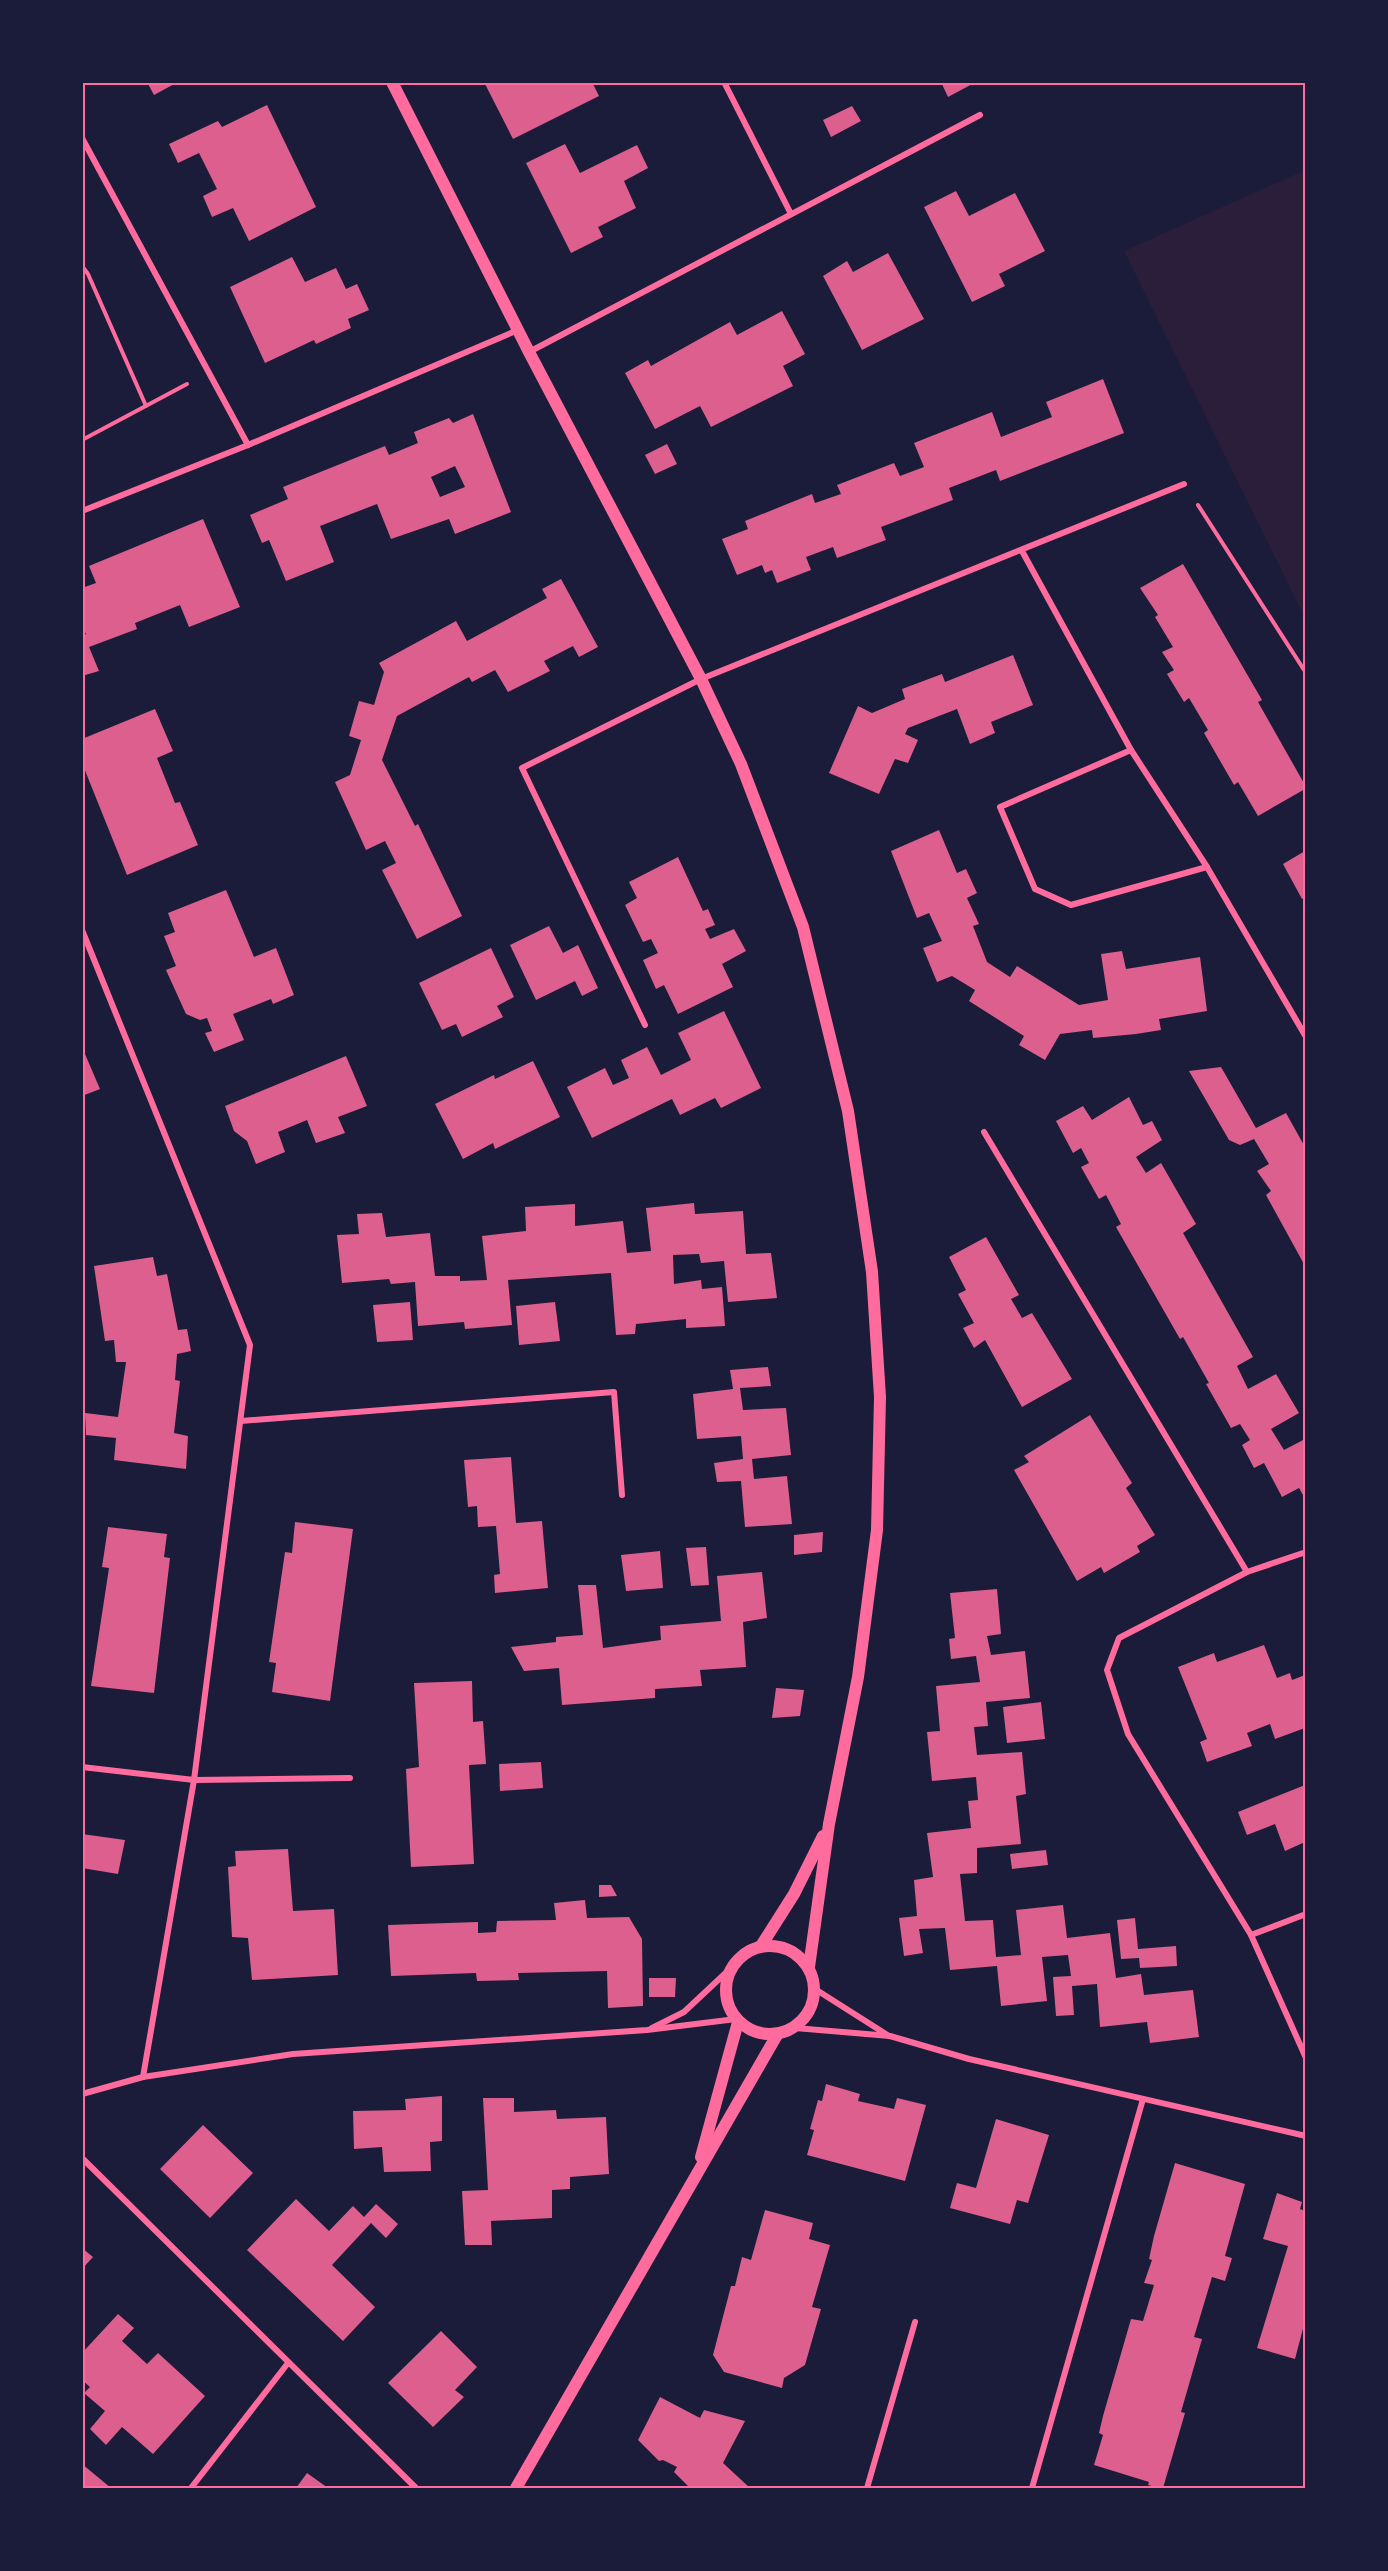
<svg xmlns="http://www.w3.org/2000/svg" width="1388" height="2571" font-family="'Asap Condensed',sans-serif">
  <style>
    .green { fill: #2a1e3b }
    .building { fill: #dd5f8e; fill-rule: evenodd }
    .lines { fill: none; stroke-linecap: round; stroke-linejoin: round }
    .path { stroke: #ff6b9d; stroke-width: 4 }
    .minor { stroke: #ff6b9d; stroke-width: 6 }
    .secondary { stroke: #ff6b9d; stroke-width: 12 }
    .neatline { fill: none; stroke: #ff6b9d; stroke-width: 2 }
  </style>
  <rect width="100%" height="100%" fill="#1b1b3a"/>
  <path class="green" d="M1305 170V618L1124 251Z"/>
  <g class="building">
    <path d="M147 82H178L154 95Z"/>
    <path d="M484 82H592L599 96 513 139Z"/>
    <path d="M941 82H976L948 97Z"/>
    <path d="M267 105 316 207 249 241 233 208 212 217 203 196 217 189 199 153 178 163 169 144 218 121 222 127Z"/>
    <path d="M852 106 861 121 831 137 823 120Z"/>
    <path d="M565 144 580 173 637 145 648 168 624 181 636 208 598 227 603 237 571 253 526 163Z"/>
    <path d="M956 191 969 216 1015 193 1045 251 999 274 1005 286 972 302 924 207Z"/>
    <path d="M888 253 924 319 862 350 823 276 847 261 853 272Z"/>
    <path d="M292 257 305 282 336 268 346 289 357 284 369 310 348 319 351 328 316 344 314 340 265 363 230 287Z"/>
    <path d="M782 311 805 354 783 366 793 386 711 427 700 406 655 429 625 373 648 360 651 366 730 322 737 335Z"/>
    <path d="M1103 379 1124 433 1000 481 996 470 949 488 953 500 881 527 886 540 837 558 833 547 806 557 811 570 777 583 772 570 765 573 762 565 737 575 722 539 748 529 745 521 812 494 815 503 841 494 837 485 894 463 900 476 924 467 914 443 992 412 1001 437 1052 417 1046 402Z"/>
    <path d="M473 414 511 512 455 534 449 519 391 539 377 504 320 526 334 562 286 581 269 540 262 543 250 515 288 499 283 487 385 446 389 455 418 443 414 432 449 418 453 423ZM455 466 465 487 440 497 431 477Z"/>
    <path d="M667 444 677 464 655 474 645 455Z"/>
    <path d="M203 519 240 607 189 627 180 605 135 623 137 629 89 647 99 671 82 676V636L86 634 82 627V588L96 583 89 566Z"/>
    <path d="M1183 564 1262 700 1258 702 1305 785V789L1258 816 1238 782 1234 785 1204 733 1208 730 1189 698 1184 702 1167 674 1174 670 1162 652 1173 647 1155 617 1158 615 1140 588Z"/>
    <path d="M561 579 598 647 579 657 573 646 544 661 550 671 508 692 495 670 472 682 469 677 397 716 382 760 415 826 418 824 462 916 417 939 382 870 396 863 385 841 366 850 335 782 350 775 361 740 349 736 359 701 374 705 384 672 379 663 456 621 467 641 547 598 542 589Z"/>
    <path d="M1013 655 1033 705 991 722 995 733 970 744 957 709 908 728 905 734 918 740 908 763 895 759 879 794 829 773 858 706 872 713 905 699 902 689 942 674 945 682Z"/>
    <path d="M155 709 173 751 157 758 175 803 180 802 198 845 127 875 82 763V739Z"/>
    <path d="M939 830 957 873 966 869 977 893 967 898 979 924 973 926 987 962 1010 977 1017 966 1079 1005 1108 1000 1101 954 1122 951 1126 969 1200 957 1207 1011 1159 1019 1161 1030 1136 1034 1093 1038 1092 1030 1060 1034 1045 1060 1019 1045 1024 1036 969 1001 975 990 952 976 937 982 923 948 942 941 929 913 917 918 891 851Z"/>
    <path d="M1305 851V897L1302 899 1283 864Z"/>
    <path d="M678 857 703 911 708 909 715 925 705 929 710 939 734 929 746 951 722 964 733 987 678 1014 664 985 656 989 643 960 658 953 651 939 643 942 625 905 637 898 629 882Z"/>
    <path d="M226 890 254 957 276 948 294 995 273 1004 271 999 233 1014 244 1040 214 1052 205 1033 212 1031 207 1018 200 1020 186 1014 166 970 176 966 164 936 175 932 168 913Z"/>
    <path d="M549 926 563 953 578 945 598 988 582 996 575 981 536 1000 510 945Z"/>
    <path d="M491 948 514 997 497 1006 503 1017 462 1037 456 1024 442 1030 419 983Z"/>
    <path d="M724 1011 761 1088 721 1108 715 1098 680 1115 672 1099 592 1138 567 1087 605 1068 613 1085 629 1078 621 1060 647 1047 661 1075 691 1060 678 1033Z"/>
    <path d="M82 1047 100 1089 82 1096Z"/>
    <path d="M346 1056 367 1106 338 1117 345 1133 316 1143 307 1120 278 1132 285 1152 256 1164 247 1141 234 1131 225 1106Z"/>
    <path d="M533 1061 560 1117 495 1149 493 1143 463 1159 435 1104 494 1075 495 1079Z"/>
    <path d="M1221 1067 1256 1128 1286 1113 1305 1147V1266L1266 1195 1271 1191 1257 1171 1269 1164 1254 1139 1240 1145 1229 1140 1189 1071Z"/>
    <path d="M1129 1097 1143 1125 1152 1121 1162 1140 1136 1157 1146 1173 1161 1163 1196 1224 1183 1233 1253 1357 1237 1366 1248 1389 1276 1374 1299 1413 1271 1429 1284 1450 1305 1439V1494L1303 1495 1299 1488 1282 1497 1264 1463 1254 1468 1242 1445 1250 1440 1240 1424 1231 1428 1206 1384 1209 1383 1183 1337 1180 1339 1116 1227 1121 1224 1106 1195 1099 1199 1081 1167 1089 1163 1081 1148 1073 1153 1056 1121 1083 1106 1092 1120Z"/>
    <path d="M694 1203 695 1214 743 1211 746 1254 771 1253 777 1298 728 1302 724 1261 701 1263 699 1254 673 1255 674 1284 701 1280 702 1289 722 1287 725 1326 686 1328V1319L636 1324 635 1334 616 1335 611 1273 508 1280 512 1325 465 1329 464 1322 418 1326 415 1282 391 1284 389 1279 342 1283 337 1235 359 1234 357 1214 382 1213 386 1237 430 1233 435 1276H460V1281L487 1280 482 1236 526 1231 525 1207 575 1204V1226L623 1221 627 1253 651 1251 646 1208Z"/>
    <path d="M986 1237 1019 1295 1011 1299 1022 1318 1032 1313 1072 1379 1022 1407 985 1340 974 1348 963 1328 974 1323 958 1294 966 1290 949 1257Z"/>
    <path d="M153 1257 157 1276 167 1274 178 1330 187 1329 191 1351 177 1354 175 1380 180 1381 174 1433 188 1436 186 1469 114 1460 116 1438 86 1435 85 1413 118 1417 126 1362H116L114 1340 105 1341 94 1266Z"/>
    <path d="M410 1302 413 1340 377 1342 373 1305Z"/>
    <path d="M555 1302 560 1341 519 1345 516 1306Z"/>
    <path d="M768 1367 771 1386 740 1388 743 1410 786 1408 791 1455 752 1459 754 1479 787 1476 792 1524 745 1527 741 1481 717 1482 714 1463 743 1459 741 1436 697 1439 693 1394 733 1389 730 1370Z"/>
    <path d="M1090 1415 1132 1483 1126 1488 1155 1535 1137 1546 1140 1552 1104 1573 1101 1567 1077 1581 1014 1470 1029 1462 1024 1456Z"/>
    <path d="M511 1457 516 1523 542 1521 548 1588 495 1593 494 1575 500 1574 496 1526 478 1527 477 1506 468 1507 464 1460Z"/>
    <path d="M295 1522 353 1529 330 1701 272 1692 276 1663 269 1662 285 1552 292 1553Z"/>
    <path d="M108 1527 167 1534 164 1557 170 1558 154 1693 91 1686 109 1568 102 1567Z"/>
    <path d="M823 1532 822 1552 794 1555V1535Z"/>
    <path d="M706 1547 709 1585 691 1586 686 1548Z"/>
    <path d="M660 1551 663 1588 626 1591 621 1555Z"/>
    <path d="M762 1572 767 1618 743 1622 746 1667 700 1670 702 1686 655 1689V1698L562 1705 559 1668 524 1671 511 1647 556 1642V1637L583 1635 578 1585H596L603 1648 661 1640 660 1626 721 1621 717 1576Z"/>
    <path d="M997 1589 1001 1634 987 1636 991 1655 1025 1651 1030 1698 986 1702 988 1726 974 1727 977 1755 1022 1752 1026 1794 1016 1796 1021 1844 977 1848V1873L960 1874 965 1921 993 1920 996 1957 1021 1955 1016 1910 1063 1905 1067 1938 1110 1933 1116 1978 1141 1974 1144 1995 1193 1990 1199 2037 1150 2043 1147 2022 1100 2027 1097 1984 1072 1986 1074 2015 1056 2016 1053 1977 1071 1976 1068 1955 1042 1957 1047 2001 1001 2006 997 1966 950 1970 945 1928 919 1929 923 1953 904 1956 899 1918 917 1916 914 1880 933 1877 927 1833 971 1828 968 1801 978 1800 976 1777 932 1781 927 1732 940 1731 936 1686 980 1682 976 1656 951 1659 949 1639 955 1638 950 1593Z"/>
    <path d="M1264 1645 1277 1678 1290 1673 1292 1680 1305 1675V1728L1275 1739 1270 1724 1247 1733 1252 1746 1207 1762 1200 1742 1207 1739 1178 1667 1214 1653 1217 1662Z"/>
    <path d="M472 1681 473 1722 483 1721 486 1764 469 1765 474 1864 411 1867 406 1769 419 1767 414 1683Z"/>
    <path d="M776 1688 804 1690 800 1716 772 1718Z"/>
    <path d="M1041 1702 1045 1739 1007 1743 1003 1707Z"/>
    <path d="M541 1762 543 1788 500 1791 499 1764Z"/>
    <path d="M1305 1785V1842L1285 1851 1275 1824 1247 1835 1238 1812Z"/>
    <path d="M82 1834 125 1840 118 1874 82 1868Z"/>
    <path d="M288 1849 293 1911 334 1909 338 1975 252 1980 248 1938 232 1937 228 1867 236 1866 235 1851Z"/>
    <path d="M1046 1850 1048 1865 1012 1869 1010 1854Z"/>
    <path d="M599 1885H611L617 1896 599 1897Z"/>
    <path d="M585 1900 587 1918 629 1917 642 1939 643 2006 608 2008 607 1971 518 1973 519 1980 477 1981 476 1973 391 1976 388 1925 478 1922V1933L496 1932 497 1921 556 1920 554 1903Z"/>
    <path d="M1135 1918 1138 1949 1176 1946 1177 1966 1140 1968 1139 1958 1121 1959 1117 1920Z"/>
    <path d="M649 1978H676L675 1997H649Z"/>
    <path d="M826 2084 860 2094 858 2101 894 2109 897 2098 926 2105 905 2181 807 2155 814 2130 810 2129 818 2100 822 2101Z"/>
    <path d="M442 2096V2141L430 2142 431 2171 384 2172 382 2147 354 2149 353 2111 406 2110 405 2099Z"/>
    <path d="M483 2098H514V2112L556 2110 557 2119 606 2117 609 2174 570 2177V2189L552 2190V2218L491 2221 492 2245H465L462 2191 488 2190Z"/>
    <path d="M996 2119 1049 2135 1028 2203 1017 2200 1010 2224 950 2208 957 2183 976 2188Z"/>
    <path d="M203 2125 253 2173 210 2218 160 2169Z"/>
    <path d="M1175 2163 1245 2184 1225 2256 1232 2258 1225 2281 1212 2277 1194 2337 1202 2339 1181 2412 1185 2413 1163 2488H1159L1148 2485 1149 2482 1094 2465 1103 2435 1099 2433 1103 2416 1131 2319 1143 2321 1154 2285 1144 2283 1152 2260 1149 2259 1154 2236Z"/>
    <path d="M1277 2193 1302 2202 1300 2209 1305 2211V2321L1295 2359 1257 2348 1288 2246 1263 2239Z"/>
    <path d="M296 2199 329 2231 353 2206 364 2217 376 2204 398 2224 386 2238 371 2223 332 2265 375 2307 343 2341 247 2250Z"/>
    <path d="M765 2210 813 2223 809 2239 830 2245 812 2307 821 2309 805 2365 784 2378 782 2388 724 2372 713 2355 731 2286H735L742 2257 751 2260Z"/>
    <path d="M82 2248 93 2257 82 2269Z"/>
    <path d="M118 2314 134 2328 122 2341 147 2364 158 2353 205 2396 153 2454 122 2427 106 2445 90 2429 105 2411 84 2393 90 2387 82 2380V2353Z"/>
    <path d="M441 2331 477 2367 455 2390 464 2397 433 2427 388 2383Z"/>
    <path d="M660 2397 700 2418 704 2410 745 2421 723 2463 750 2488H690L674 2472 677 2467 663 2460 659 2461 638 2440Z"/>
    <path d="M82 2464 111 2488H82Z"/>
    <path d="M307 2473 328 2488H296Z"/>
  </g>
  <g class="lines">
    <g class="path">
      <path d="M82 266 88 274 146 406"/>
      <path d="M82 440 187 384"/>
      <path d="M1198 505 1306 673"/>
    </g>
    <g class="minor">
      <path d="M724 82 791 214"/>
      <path d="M82 138 248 445"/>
      <path d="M529 352 980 115"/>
      <path d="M82 511 248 445 518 330"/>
      <path d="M1022 551 1131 750 1207 867 1306 1037"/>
      <path d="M1131 750 1000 807 1035 889 1071 905 1207 867"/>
      <path d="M82 930 250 1345 194 1780 143 2077"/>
      <path d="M645 1025 522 768 701 679 1184 484"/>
      <path d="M984 1132 1247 1572"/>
      <path d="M241 1421 614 1392 622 1495"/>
      <path d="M1306 1552 1247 1572 1119 1638 1107 1670 1128 1734 1251 1935 1306 2058"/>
      <path d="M82 1767 194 1780 350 1778"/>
      <path d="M1251 1935 1306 1914"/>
      <path d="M815 1989 889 2036"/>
      <path d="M652 2028 684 2012 732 1967"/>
      <path d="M795 2028 890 2036 969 2059 1306 2136"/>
      <path d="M82 2094 143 2077 293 2054 647 2030 736 2019"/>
      <path d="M82 2158 416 2488"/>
      <path d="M191 2488 288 2363"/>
      <path d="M867 2488 915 2322"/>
      <path d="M1032 2488 1143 2099"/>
    </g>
    <g class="secondary">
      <path d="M392 82 529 352 701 679 741 764 803 927 848 1111 872 1272 880 1397 877 1530 858 1677 829 1824 809 1967"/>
      <circle cx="770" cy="1990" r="44"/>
      <path d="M761 1946 794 1894 823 1836"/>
      <path d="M701 2157 738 2022"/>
      <path d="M516 2488 777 2035"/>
    </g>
  </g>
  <rect width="1388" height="2571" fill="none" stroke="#1b1b3a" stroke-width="168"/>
  <rect x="84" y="84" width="1220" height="2403" class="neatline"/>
</svg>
